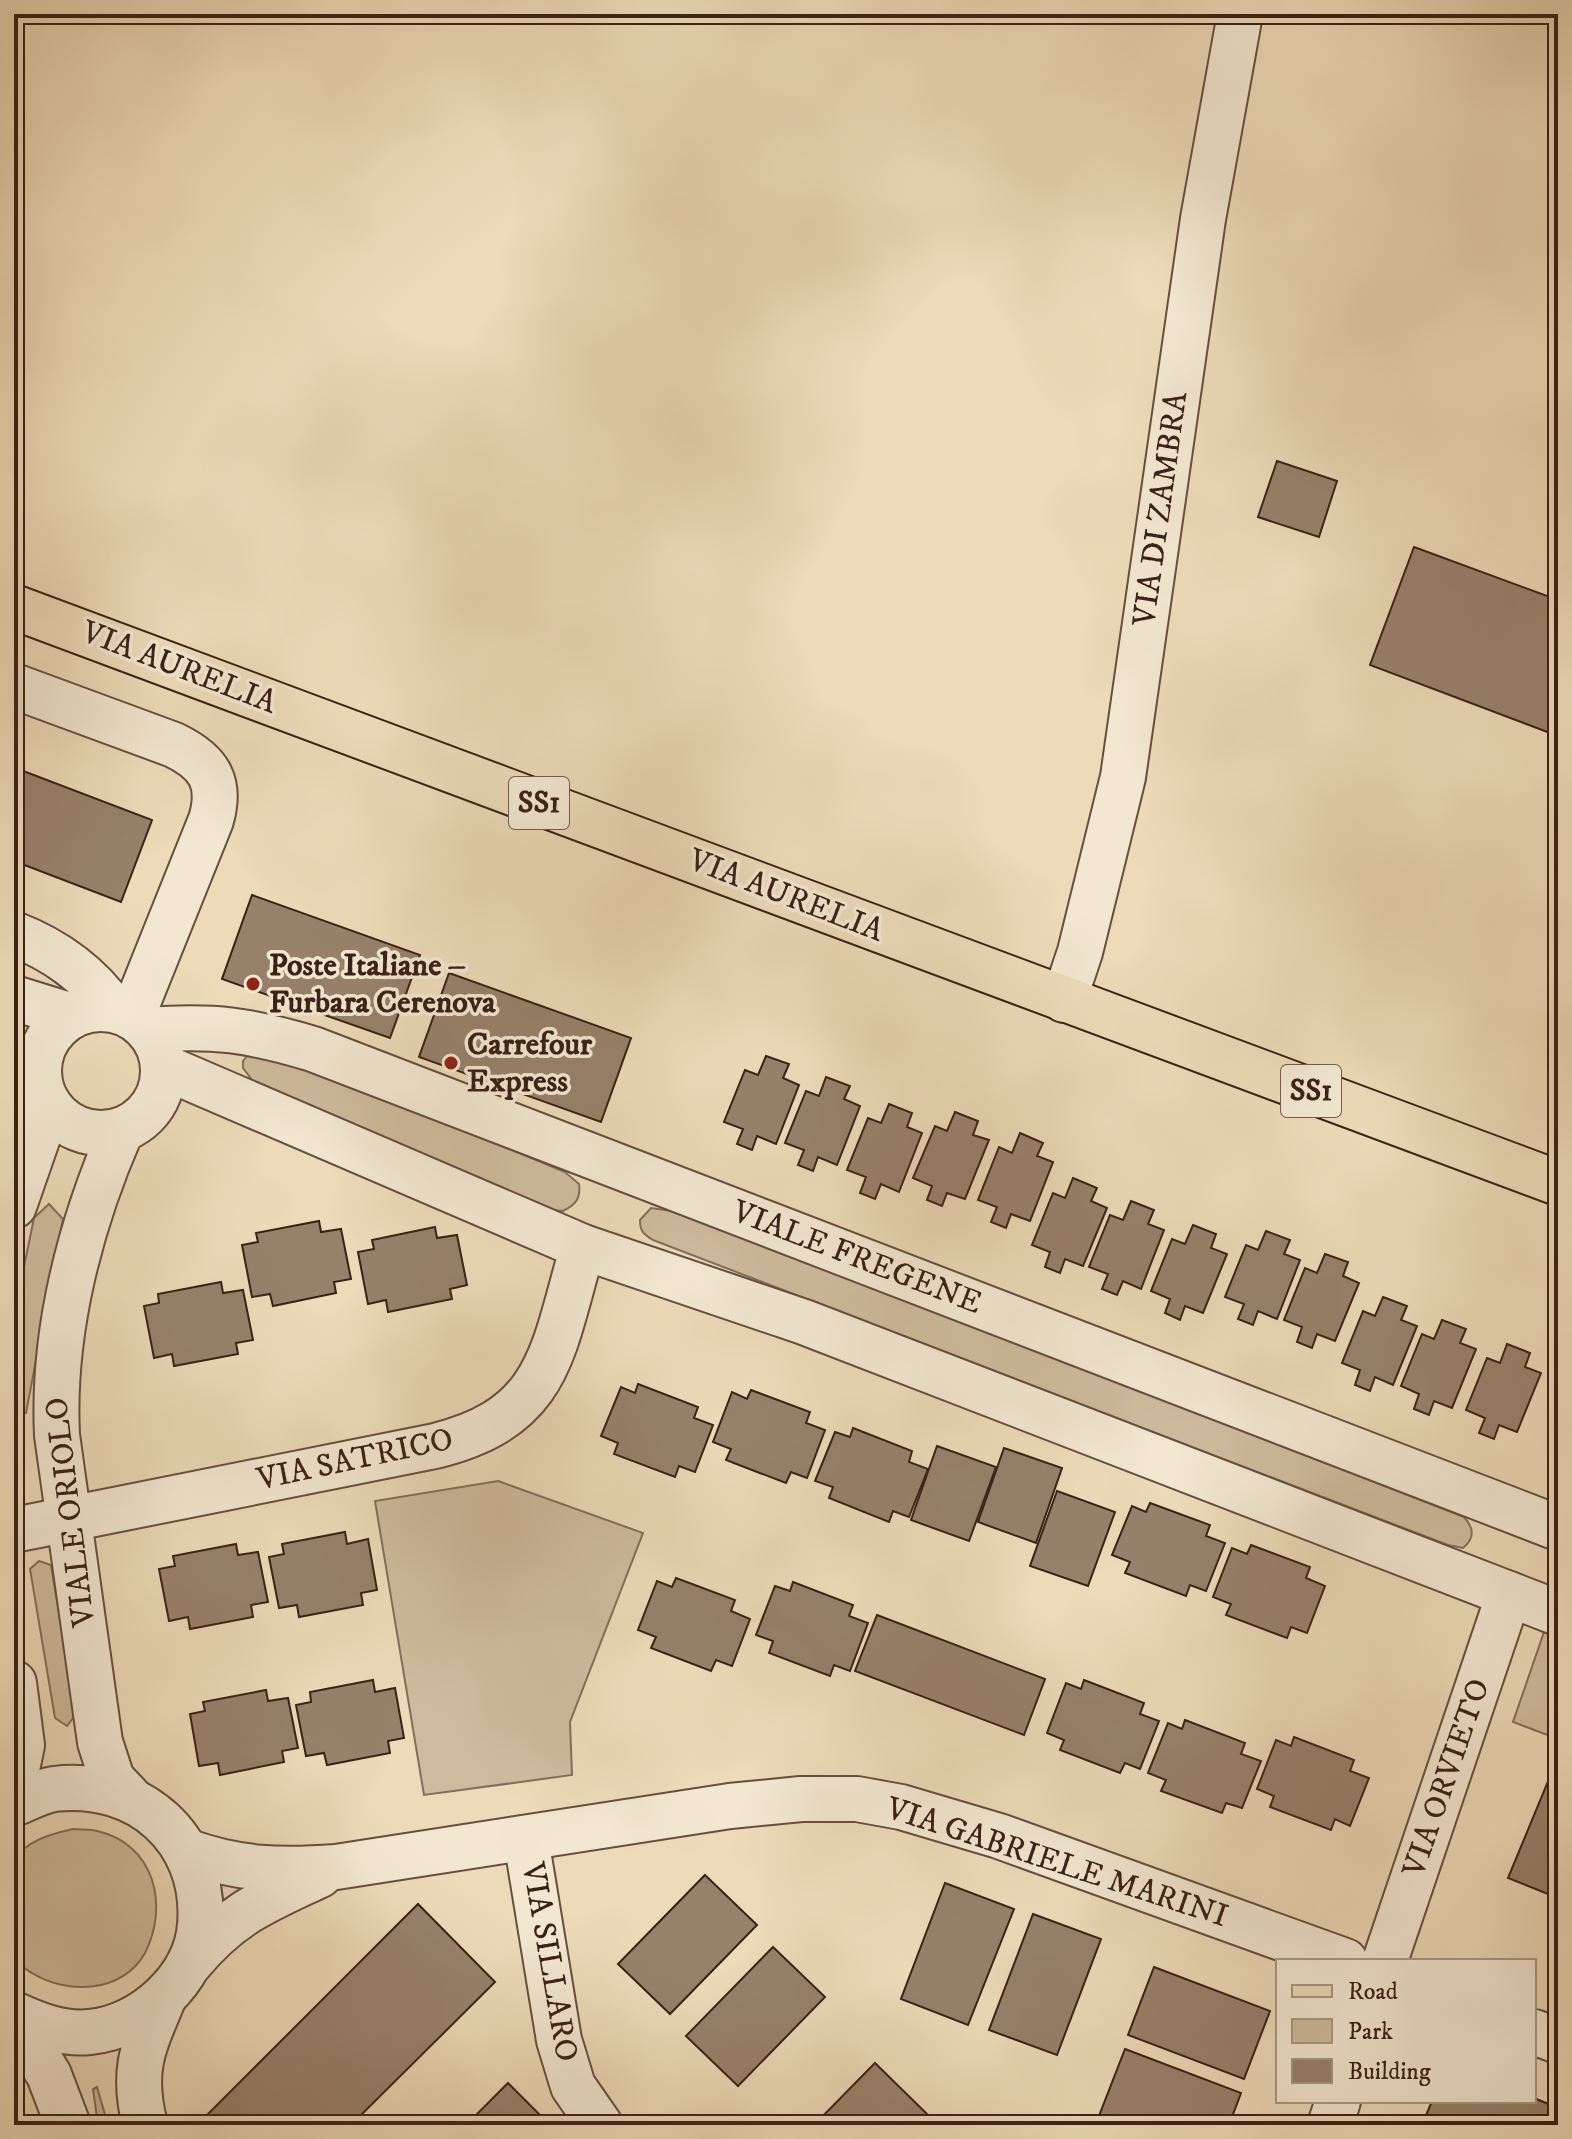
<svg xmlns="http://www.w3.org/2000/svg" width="1572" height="2139" font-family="'IM FELL DW Pica',serif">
<rect width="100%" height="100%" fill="#ecdab8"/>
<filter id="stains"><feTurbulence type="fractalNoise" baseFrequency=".0025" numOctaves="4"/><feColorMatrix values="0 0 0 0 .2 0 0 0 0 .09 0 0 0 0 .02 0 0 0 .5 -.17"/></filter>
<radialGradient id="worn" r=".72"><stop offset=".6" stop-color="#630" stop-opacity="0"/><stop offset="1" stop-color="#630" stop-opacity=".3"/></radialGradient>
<!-- green -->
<g fill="#cebb9d" stroke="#846e5a" stroke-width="2">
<path d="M251 1051 293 1060 565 1172 579 1184C581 1199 575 1205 563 1211L555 1210 267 1088 252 1080 243 1068V1061Z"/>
<polygon points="49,1204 63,1219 26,1413 14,1417 14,1315 34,1218"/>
<path d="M651 1208 672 1211 794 1256 1464 1517C1474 1528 1475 1538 1463 1548L1448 1545 653 1240C643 1234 640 1231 640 1220Z"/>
<polygon points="498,1481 643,1533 570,1722 572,1775 424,1795 375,1501"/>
<polygon points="39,1561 51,1565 76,1714 67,1726 55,1718 30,1569"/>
<polygon points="1545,1629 1558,1634 1558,1739 1513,1722"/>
<path d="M73 1829C81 1830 90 1829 97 1831 155 1844 169 1906 145 1953 123 1993 67 1995 32 1973 26 1970 18 1963 15 1957 10 1946 14 1926 14 1914 14 1899 12 1881 14 1865 18 1842 54 1833 73 1829Z"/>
<polygon points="97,2087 108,2125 98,2125 93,2089"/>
</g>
<!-- building -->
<g fill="#97816b" stroke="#3a2117" stroke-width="2">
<polygon points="1277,461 1337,481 1319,537 1258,517"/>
<polygon points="1414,547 1558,600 1558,736 1370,665"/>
<polygon points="18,769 152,820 121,902 14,861 14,778"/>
<polygon points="252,895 420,955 390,1038 222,979"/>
<polygon points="449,973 631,1038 601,1122 419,1057"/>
<polygon points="766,1056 789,1064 783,1078 799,1085 776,1144 757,1136 752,1150 737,1144 743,1129 724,1122 745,1070 758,1075"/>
<polygon points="826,1077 850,1086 844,1099 860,1106 837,1165 818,1157 813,1171 798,1165 804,1150 785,1143 806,1091 819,1096"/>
<polygon points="889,1104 912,1113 907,1127 922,1133 899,1192 881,1184 875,1199 860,1193 866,1177 847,1170 868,1118 881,1123"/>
<polygon points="955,1112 978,1121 973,1135 989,1140 965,1199 947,1193 942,1206 927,1200 932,1186 913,1178 935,1126 947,1131"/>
<polygon points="1020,1133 1043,1143 1037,1156 1053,1162 1030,1221 1011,1214 1006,1228 991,1222 997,1207 978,1200 999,1147 1012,1153"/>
<polygon points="1073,1178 1097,1188 1091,1201 1107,1208 1083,1266 1065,1259 1060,1273 1045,1267 1050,1252 1032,1245 1053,1193 1065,1198"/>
<polygon points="1131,1201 1154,1210 1148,1224 1164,1230 1141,1289 1123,1281 1117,1295 1102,1289 1108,1274 1089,1267 1110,1215 1123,1220"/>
<polygon points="319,1221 321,1232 341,1229 351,1279 334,1282 336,1293 273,1306 270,1294 252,1297 242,1245 258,1242 256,1233"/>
<polygon points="1193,1225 1216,1234 1211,1248 1227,1254 1203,1313 1185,1306 1180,1320 1165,1313 1170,1299 1151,1291 1172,1239 1185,1244"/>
<polygon points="435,1227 437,1238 457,1235 467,1285 450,1289 452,1299 388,1312 386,1300 368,1304 358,1252 374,1249 372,1240"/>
<polygon points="1266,1231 1290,1240 1284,1254 1300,1260 1277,1319 1258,1311 1253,1325 1238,1319 1244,1304 1225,1297 1246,1245 1258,1250"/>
<polygon points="1325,1254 1348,1262 1343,1276 1359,1283 1335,1341 1317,1334 1312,1348 1297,1342 1302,1327 1284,1320 1305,1268 1317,1273"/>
<polygon points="221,1282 223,1293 243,1290 253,1340 236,1343 238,1354 174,1366 172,1354 154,1358 144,1306 159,1303 158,1294"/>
<polygon points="1383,1297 1407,1306 1401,1320 1417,1326 1393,1385 1375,1377 1370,1391 1355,1385 1360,1370 1342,1363 1363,1311 1375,1316"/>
<polygon points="1442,1320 1466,1329 1460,1343 1476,1349 1452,1408 1434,1401 1429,1415 1414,1409 1419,1394 1401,1386 1422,1334 1434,1339"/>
<polygon points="1507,1344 1530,1353 1525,1367 1541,1373 1517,1432 1499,1425 1494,1439 1479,1433 1485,1418 1466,1410 1487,1358 1500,1363"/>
<polygon points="638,1384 698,1407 694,1418 713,1425 695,1472 679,1466 675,1477 614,1454 618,1443 601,1436 621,1387 635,1393"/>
<polygon points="751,1390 810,1412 806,1423 825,1430 807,1478 791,1472 786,1483 726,1460 731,1449 713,1442 732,1392 747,1399"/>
<polygon points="853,1428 912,1451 909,1462 928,1469 909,1517 893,1511 889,1522 829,1498 833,1487 815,1481 835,1432 850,1437"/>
<polygon points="937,1446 996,1467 969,1541 911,1520"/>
<polygon points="1004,1448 1062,1468 1036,1543 978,1522"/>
<polygon points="1057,1491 1115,1512 1088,1586 1030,1566"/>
<polygon points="1150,1503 1210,1525 1206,1536 1225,1543 1206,1591 1190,1585 1186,1596 1125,1573 1130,1562 1112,1555 1132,1506 1146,1512"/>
<polygon points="345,1532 347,1544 368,1539 377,1590 361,1593 363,1605 299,1617 297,1605 279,1608 269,1557 284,1554 282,1544"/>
<polygon points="236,1544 238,1555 258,1552 268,1602 251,1605 253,1617 190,1629 188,1617 169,1621 159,1569 175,1566 173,1556"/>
<polygon points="1251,1545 1310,1567 1306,1578 1325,1586 1307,1633 1291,1627 1287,1638 1226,1615 1231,1604 1213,1597 1232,1548 1247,1554"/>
<polygon points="676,1578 735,1600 731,1611 750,1619 732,1666 716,1660 711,1671 651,1648 656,1637 638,1630 657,1581 672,1587"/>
<polygon points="793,1582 853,1605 849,1616 868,1623 850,1671 834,1665 830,1676 769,1653 773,1641 756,1635 775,1586 790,1591"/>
<polygon points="877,1615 1045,1679 1024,1735 855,1671"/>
<polygon points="373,1680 375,1692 395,1688 404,1738 388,1741 390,1753 327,1765 324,1753 306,1756 296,1705 311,1702 310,1692"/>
<polygon points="1084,1680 1144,1703 1140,1714 1159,1721 1140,1769 1125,1763 1120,1773 1060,1750 1064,1740 1047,1733 1066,1683 1081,1689"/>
<polygon points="266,1690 268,1701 288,1698 298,1748 282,1751 284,1762 220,1775 218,1763 199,1766 190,1714 205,1711 203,1702"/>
<polygon points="1185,1720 1245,1743 1241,1754 1261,1761 1242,1808 1226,1803 1222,1813 1161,1791 1166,1780 1148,1773 1168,1723 1182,1729"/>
<polygon points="1294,1737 1354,1760 1350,1771 1369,1778 1350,1826 1335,1819 1331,1830 1270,1807 1274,1796 1257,1789 1276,1740 1291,1746"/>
<polygon points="1554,1767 1558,1768 1558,1898 1508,1878"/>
<polygon points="705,1875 757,1925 670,2014 618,1964"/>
<polygon points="945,1883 1014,1909 968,2025 901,1999"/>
<polygon points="418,1904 495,1982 351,2125 197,2125"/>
<polygon points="1033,1914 1101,1939 1057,2055 989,2030"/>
<polygon points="773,1947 825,1997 738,2086 686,2036"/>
<polygon points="1154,1967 1270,2011 1244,2079 1128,2035"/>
<polygon points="1125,2049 1241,2093 1229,2125 1122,2125 1099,2116"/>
<polygon points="875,2063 927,2114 916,2125 814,2125"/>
<polygon points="508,2083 550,2125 466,2125"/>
<polygon points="1534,2098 1558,2108 1558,2125 1422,2125 1432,2101 1534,2101"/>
</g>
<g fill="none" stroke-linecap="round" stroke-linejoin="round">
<defs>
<g id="minor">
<path d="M14 686 174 745C209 762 222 782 211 820L132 1017"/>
<path d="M14 934C55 950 88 973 114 1010"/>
<polyline points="14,998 72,1016"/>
<circle cx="101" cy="1071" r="62"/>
<path d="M148 1030C214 1025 250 1030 313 1049L1558 1528"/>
<polyline points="164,1067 583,1247 804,1322 1558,1613"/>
<path d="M121 1131C80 1225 52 1332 57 1435L100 1742 112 1779 129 1797"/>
<polyline points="14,1206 49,1105"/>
<path d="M14 1530 435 1446C553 1417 552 1349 583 1247"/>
<polyline points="14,1683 22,1745 14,1784"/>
<path d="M14 1804C26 1799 41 1791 54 1789 138 1779 207 1838 200 1925 196 1979 143 2027 90 2032 63 2035 38 2025 14 2014"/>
<polyline points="526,1839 559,2040 573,2086 600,2125"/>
<path d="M186 1851C239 1870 280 1871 336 1867L730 1806 801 1799H857L901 1807 999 1836 1345 1961"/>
<polyline points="1385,1961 1509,1594"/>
<path d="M190 1963C232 1913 263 1902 320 1875"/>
<polyline points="14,2018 49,2075 68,2125"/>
<polyline points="1534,2032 1558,2041"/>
<path d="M145 2125C131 2069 143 2048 164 1997"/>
<polyline points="1330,2125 1338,2101"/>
</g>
<polyline id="tertiary" points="1064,1000 1080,952 1123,777 1203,219 1240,14"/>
<polyline id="primary" points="14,607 1558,1183"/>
</defs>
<!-- minor casing -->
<use href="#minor" stroke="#664f3f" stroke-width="48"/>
<!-- tertiary casing -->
<use href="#tertiary" stroke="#664f3f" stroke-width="48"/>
<!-- primary casing -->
<use href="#primary" stroke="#3a2117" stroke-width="48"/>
<!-- minor -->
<use href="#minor" stroke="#f3e7d1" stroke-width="44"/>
<!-- tertiary -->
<use href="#tertiary" stroke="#f3e7d1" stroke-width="44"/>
<!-- primary -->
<use href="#primary" stroke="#ecdab8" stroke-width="44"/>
</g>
<!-- markers -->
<g fill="#8f2418" stroke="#f3e7d1" stroke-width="3">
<circle cx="253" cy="984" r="8"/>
<circle cx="451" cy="1063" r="8"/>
</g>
<g text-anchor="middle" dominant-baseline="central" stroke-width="7" stroke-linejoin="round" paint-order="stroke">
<!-- shield labels -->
<g fill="#f3e7d1" stroke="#725c4f" stroke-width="2">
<rect x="509" y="777" width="60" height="52" rx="6"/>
<rect x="1281" y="1065" width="60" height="52" rx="6"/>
</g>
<g font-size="30" font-weight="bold" fill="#3a2117">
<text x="539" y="803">SS1</text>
<text x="1311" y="1091">SS1</text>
</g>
<!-- street labels -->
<g font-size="32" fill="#3a2117" stroke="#f3e7d1">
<text transform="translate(1161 509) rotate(-82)">VIA DI ZAMBRA</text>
<text transform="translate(179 668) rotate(21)">VIA AURELIA</text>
<text transform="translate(786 896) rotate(21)">VIA AURELIA</text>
<text transform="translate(857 1258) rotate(21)">VIALE FREGENE</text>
<text transform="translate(355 1460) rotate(-12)">VIA SATRICO</text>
<text transform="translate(71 1512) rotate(-97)">VIALE ORIOLO</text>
<text transform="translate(1447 1778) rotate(-71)">VIA ORVIETO</text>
<text transform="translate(1057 1863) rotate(18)">VIA GABRIELE MARINI</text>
<text transform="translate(549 1962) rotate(80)">VIA SILLARO</text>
</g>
<!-- poi labels -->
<g font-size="32" font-weight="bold" fill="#3a2117" stroke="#f3e7d1" text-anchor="start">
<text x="269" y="966">Poste Italiane –<tspan x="269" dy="37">Furbara Cerenova</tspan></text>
<text x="467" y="1045">Carrefour<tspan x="467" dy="37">Express</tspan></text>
</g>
</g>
<!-- margin -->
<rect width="1572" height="2139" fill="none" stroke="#ecdab8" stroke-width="48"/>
<rect x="16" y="16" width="1540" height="2107" fill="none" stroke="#3a2117" stroke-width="4"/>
<rect x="24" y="24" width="1524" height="2091" fill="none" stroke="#3a2117" stroke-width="2"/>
<!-- legend -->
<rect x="1276" y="1959" width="260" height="144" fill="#f3e7d1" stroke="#a99887" stroke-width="2"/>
<rect x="1292" y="1985" width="40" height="12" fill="#ecdab8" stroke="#a99887" stroke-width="2"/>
<text x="1348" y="1999" font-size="24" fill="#3a2117">Road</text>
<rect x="1292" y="2019" width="40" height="24" fill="#cebb9d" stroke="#a99887" stroke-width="2"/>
<text x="1348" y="2039" font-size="24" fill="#3a2117">Park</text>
<rect x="1292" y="2059" width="40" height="24" fill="#97816b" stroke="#a99887" stroke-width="2"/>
<text x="1348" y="2079" font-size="24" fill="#3a2117">Building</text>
<rect width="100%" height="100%" filter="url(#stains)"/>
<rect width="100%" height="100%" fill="url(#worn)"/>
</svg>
